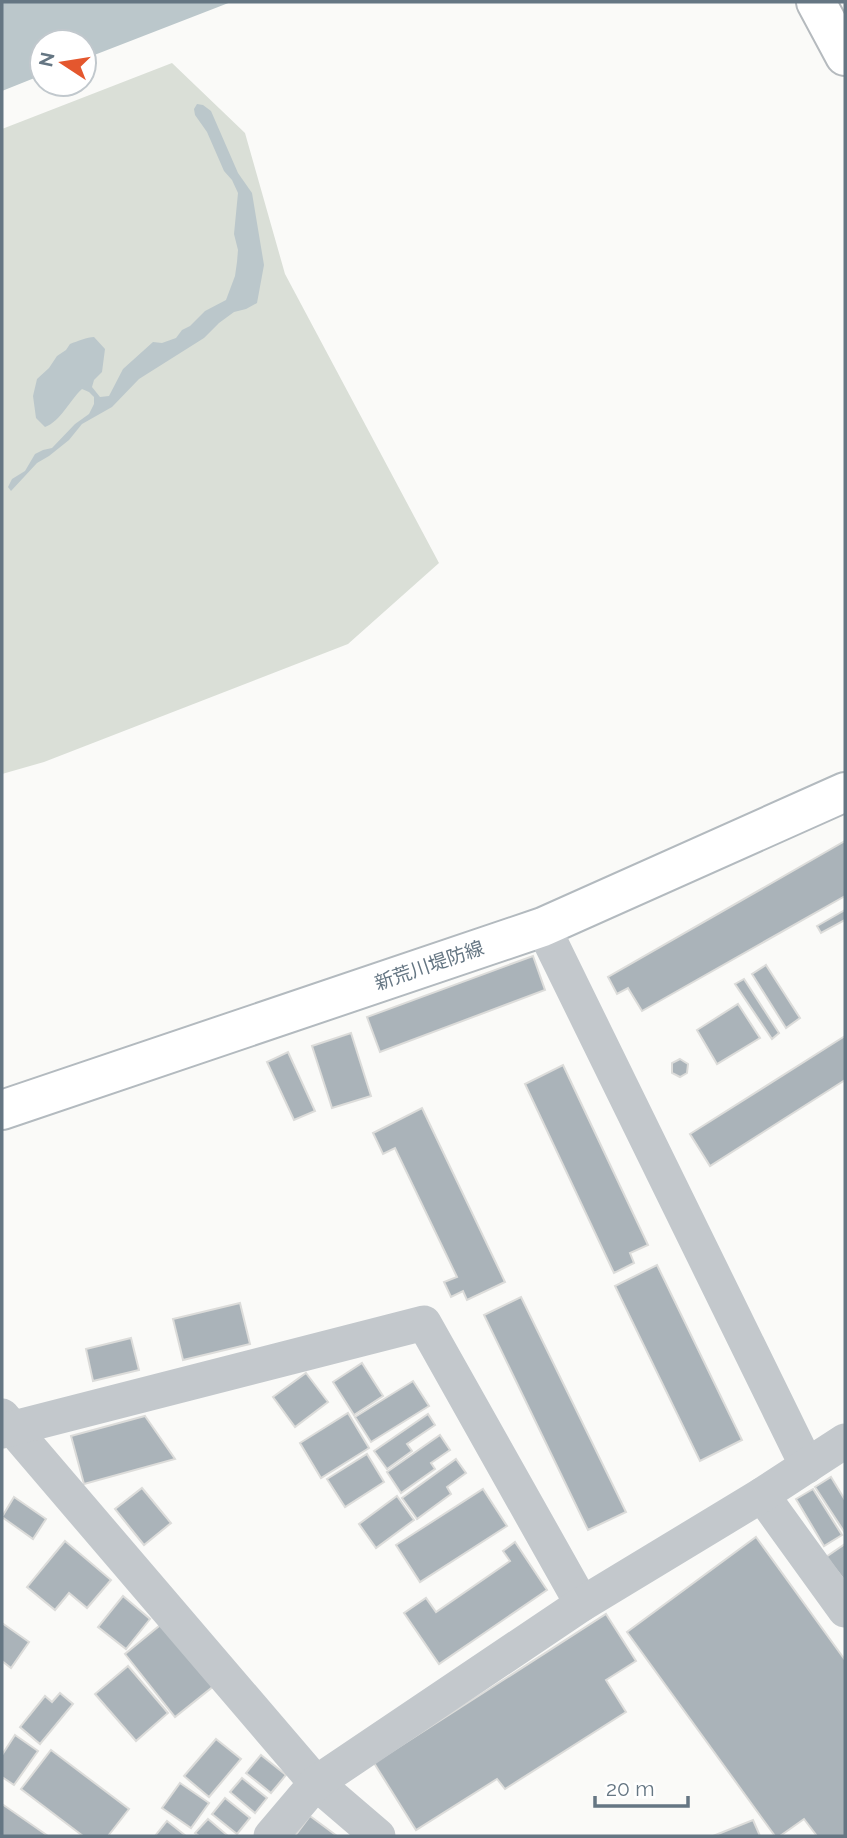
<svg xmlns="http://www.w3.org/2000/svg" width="847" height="1838" font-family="Raleway,'Noto Sans JP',sans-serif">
<rect width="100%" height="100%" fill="#fafaf8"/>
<!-- green -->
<polygon fill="#dadfd7" points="172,63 245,133 285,274 439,563 348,644 44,762 2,774 2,129"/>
<!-- water -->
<g fill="#bbc7cb">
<polygon points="2,2 231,2 84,59 84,42 42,42 42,75 2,91"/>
<path d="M197 104 203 105 211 111 238 173 252 193 264 265 257 303 246 309 234 312 219 323 204 338 139 379 112 407 82 424 69 440 49 456 37 463 11 491 8 487 12 479 25 471 35 454 43 450 52 448 75 424 89 414 94 404V397L89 392 82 389C69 401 61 421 45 427L36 418 33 396 37 379 49 368 57 356 66 350 70 344C78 341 87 337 94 337L105 349 102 372 94 380 92 387 100 397 109 396 123 369 153 342 162 343 176 338 182 330 190 326 205 311 226 300 235 276 237 262 238 250 234 234 238 193 232 180 224 171 207 132 195 115 194 109Z"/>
</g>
<!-- building -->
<g fill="#aab3b9" stroke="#dcdcda" stroke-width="2">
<polygon points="845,841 845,896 642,1011 628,988 617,994 608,977"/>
<polygon points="845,910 845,920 821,933 817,926"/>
<polygon points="533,956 545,990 380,1052 367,1017"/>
<polygon points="766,965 800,1018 786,1028 752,974"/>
<polygon points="744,979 779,1033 772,1039 735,984"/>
<polygon points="738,1004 760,1038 717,1064 697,1030"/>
<polygon points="351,1033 371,1096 332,1108 312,1046"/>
<polygon points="845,1036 845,1080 710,1166 690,1134"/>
<polygon points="288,1052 315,1111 294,1120 267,1062"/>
<polygon points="680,1059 688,1064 687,1073 680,1077 672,1073 672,1063"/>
<polygon points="563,1065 648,1245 630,1253 634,1263 614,1273 525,1084"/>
<polygon points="422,1108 505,1282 467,1300 463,1291 451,1297 444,1282 457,1277 395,1148 383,1154 373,1133"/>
<polygon points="657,1265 742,1440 700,1461 615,1286"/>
<polygon points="521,1297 626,1512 588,1530 484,1315"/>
<polygon points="240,1303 250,1344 183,1360 173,1319"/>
<polygon points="131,1338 139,1370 93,1381 86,1349"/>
<polygon points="362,1363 383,1396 354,1415 333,1382"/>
<polygon points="306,1373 328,1402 295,1427 273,1397"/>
<polygon points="413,1381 429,1406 371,1442 355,1417"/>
<polygon points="348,1413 369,1448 321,1478 300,1443"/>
<polygon points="428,1414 435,1425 407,1444 412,1451 387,1469 374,1451"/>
<polygon points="145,1416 175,1459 84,1484 71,1436"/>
<polygon points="440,1435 450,1450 431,1463 435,1469 401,1493 387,1472"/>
<polygon points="367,1454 384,1482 345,1507 327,1479"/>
<polygon points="456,1459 466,1473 447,1487 451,1494 417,1519 402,1498"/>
<polygon points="831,1477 845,1500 845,1533 815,1487"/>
<polygon points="142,1488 171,1523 144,1545 115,1509"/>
<polygon points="483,1489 507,1526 420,1582 396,1545"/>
<polygon points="813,1489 842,1535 824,1546 796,1499"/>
<polygon points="397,1496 414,1520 376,1548 359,1524"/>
<polygon points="14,1497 46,1519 33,1539 2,1517"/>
<polygon points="756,1537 845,1660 845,1836 817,1836 804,1819 780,1836 775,1836 627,1632"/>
<polygon points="65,1541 111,1580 87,1608 69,1593 55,1610 27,1587"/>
<polygon points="515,1542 547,1590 439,1664 404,1613 426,1598 436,1612 510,1561 503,1551"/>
<polygon points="845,1544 845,1581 826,1557"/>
<polygon points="123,1596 150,1619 126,1649 98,1627"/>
<polygon points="606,1614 636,1661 606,1680 626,1712 505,1789 497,1779 416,1830 374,1763"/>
<polygon points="164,1622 215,1685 175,1717 125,1654"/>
<polygon points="2,1623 29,1642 11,1668 2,1661"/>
<polygon points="128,1666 168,1713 136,1741 95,1694"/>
<polygon points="60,1693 73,1704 40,1744 20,1727 45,1696 52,1702"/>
<polygon points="15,1735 38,1751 14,1785 2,1777 2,1755"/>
<polygon points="216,1739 241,1759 209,1797 184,1776"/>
<polygon points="51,1750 129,1809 108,1836 83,1836 21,1789"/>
<polygon points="261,1755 286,1775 271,1793 246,1773"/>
<polygon points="242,1778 267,1798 255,1813 230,1792"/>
<polygon points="180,1783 209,1803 191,1828 162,1808"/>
<polygon points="225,1798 250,1818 237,1834 212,1814"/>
<polygon points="2,1804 48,1836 2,1836"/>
<polygon points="310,1816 337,1836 295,1836"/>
<polygon points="208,1819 228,1836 199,1836 195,1833"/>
<polygon points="753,1820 760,1836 713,1836"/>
<polygon points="167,1821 186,1836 155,1836"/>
</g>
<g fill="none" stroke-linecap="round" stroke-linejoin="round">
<defs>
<polyline id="secondary" points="2,1110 543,927 845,792"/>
<polyline id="primary" points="816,2 845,56"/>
</defs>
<!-- secondary casing -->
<use href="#secondary" stroke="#b3babf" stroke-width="42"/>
<!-- primary casing -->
<use href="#primary" stroke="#b5babe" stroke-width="42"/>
<!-- street -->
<g stroke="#c3c8cc" stroke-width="35">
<polyline points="543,927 807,1466"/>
<polyline points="2,1416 316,1783 378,1836"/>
<polyline points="2,1431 424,1323 582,1604"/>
<polyline points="762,1495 845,1610"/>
<polyline points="271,1836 316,1783 582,1604 762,1495 845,1441"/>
</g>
<!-- secondary -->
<use href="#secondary" stroke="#fff" stroke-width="38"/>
<!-- primary -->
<use href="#primary" stroke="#fff" stroke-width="38"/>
</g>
<g text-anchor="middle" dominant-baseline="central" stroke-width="7" stroke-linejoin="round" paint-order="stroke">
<!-- street labels -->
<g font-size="19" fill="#657683" stroke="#fff">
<text transform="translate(429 965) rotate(-19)">新荒川堤防線</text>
</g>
</g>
<!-- border -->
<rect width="847" height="1838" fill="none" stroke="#657683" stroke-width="7"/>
<!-- north arrow -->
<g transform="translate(63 63) rotate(282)"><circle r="33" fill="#ffffff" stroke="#c1c8cd" stroke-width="2"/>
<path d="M0-5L12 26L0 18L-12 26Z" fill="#e4572e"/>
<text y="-10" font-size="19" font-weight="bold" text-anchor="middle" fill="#657683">N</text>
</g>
<!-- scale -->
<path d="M595 1796v10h93v-10" fill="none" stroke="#657683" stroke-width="3.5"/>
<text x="606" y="1796" font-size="21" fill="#657683" stroke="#ffffff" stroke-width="5" paint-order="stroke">20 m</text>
</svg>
